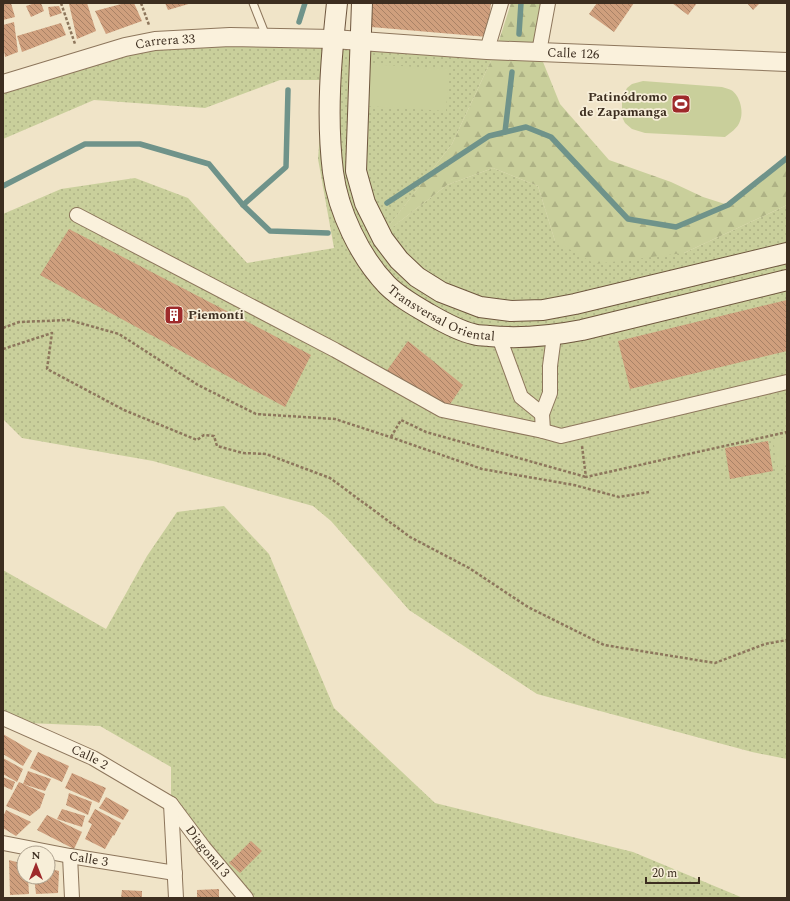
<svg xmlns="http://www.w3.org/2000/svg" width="790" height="901" font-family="Spectral,serif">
<defs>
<pattern id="green-dots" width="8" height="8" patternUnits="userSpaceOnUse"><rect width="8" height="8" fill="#c9cf9b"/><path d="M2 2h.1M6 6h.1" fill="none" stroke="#aeb285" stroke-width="1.8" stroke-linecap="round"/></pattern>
<pattern id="forest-firs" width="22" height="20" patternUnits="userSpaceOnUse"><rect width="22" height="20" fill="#c9cf9b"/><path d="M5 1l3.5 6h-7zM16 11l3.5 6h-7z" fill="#aeb285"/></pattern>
<pattern id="building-back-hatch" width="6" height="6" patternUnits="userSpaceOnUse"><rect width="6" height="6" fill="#cf9f7d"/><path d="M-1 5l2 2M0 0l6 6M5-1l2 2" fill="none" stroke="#a98266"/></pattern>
</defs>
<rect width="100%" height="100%" fill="#f0e4c8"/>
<!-- green -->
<g fill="url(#green-dots)">
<polygon points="155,41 496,50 452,144 382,235 447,185 493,168 538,186 555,241 684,253 787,205 787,759 752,752 537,694 409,610 331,521 313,506 153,461 22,438 3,419 3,214 61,189 135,178 188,198 247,263 334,248 318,159 324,80 280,80 205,108 94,100 3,139 3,84"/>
<polygon points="224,506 269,554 334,708 435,803 633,852 743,898 246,898 171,804 171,767 100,726 3,722 3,570 106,629 147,556 177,512"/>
</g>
<!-- forest -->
<polygon fill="url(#forest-firs)" points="511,3 548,3 539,52 560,104 609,160 671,182 703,197 728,205 787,158 787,205 684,253 595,264 555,241 538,186 493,168 447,185 381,236 452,144 496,50"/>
<!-- pitch -->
<g fill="#c9cf9b">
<polygon points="368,64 449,69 446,111 365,106"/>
<path d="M643 81 722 87C725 88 729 89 731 90 740 95 744 112 740 121 738 128 730 133 725 137L645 133 632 129 625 123 622 117V98L627 88 632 84Z"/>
<polygon points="787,437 787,465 778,467 773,440"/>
</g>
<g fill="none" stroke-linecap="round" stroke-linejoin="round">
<!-- stream -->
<g stroke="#6f938a" stroke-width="5.5">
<polyline points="299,22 305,3"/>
<polyline points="519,34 521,3"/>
<polyline points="505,132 512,72"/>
<polyline points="3,186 85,144 140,144 209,164 243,205 270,231 328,233"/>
<polyline points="387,203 489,136 526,127 551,137 628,219 676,227 728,205 787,158"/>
<polyline points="243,205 286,167 288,90"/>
</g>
</g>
<!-- building -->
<g fill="url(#building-back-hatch)">
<polygon points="3,3 11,3 15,17 3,20"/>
<polygon points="35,3 41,3 44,11 31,17 26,6"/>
<polygon points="71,3 87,3 96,31 77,39 69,4"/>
<polygon points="125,3 134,3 142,21 106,34 95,11"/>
<polygon points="165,3 192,3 168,10"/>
<polygon points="373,3 491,3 488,37 371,27"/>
<polygon points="597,3 634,3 614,32 589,14"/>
<polygon points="672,3 697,3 688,15"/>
<polygon points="747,3 760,3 753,10"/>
<polygon points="59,6 62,13 50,17 48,7"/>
<polygon points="14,22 18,52 5,57 3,44 3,25"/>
<polygon points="61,23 66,35 22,52 17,36"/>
<polygon points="69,229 311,355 285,407 40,275"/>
<polygon points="787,300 787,351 630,389 618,341"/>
<polygon points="408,341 463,385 446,410 386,372"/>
<polygon points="768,441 773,471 730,479 725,448"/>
<polygon points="3,734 32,751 23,766 3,754"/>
<polygon points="38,752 69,766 62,782 30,768"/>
<polygon points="3,758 23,769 17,782 3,774"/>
<polygon points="28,771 51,779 45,791 23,784"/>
<polygon points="72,773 106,788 99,803 65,788"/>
<polygon points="3,777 15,782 12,790 3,786"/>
<polygon points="19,782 45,794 40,808 30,816 6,806"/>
<polygon points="69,793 92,802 88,815 66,805"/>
<polygon points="106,797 129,810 123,820 99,808"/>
<polygon points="62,809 85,816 82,827 57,819"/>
<polygon points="95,809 121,823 114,836 113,835 105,849 85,839 92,824 99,828 88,822"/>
<polygon points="6,810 31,822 16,836 3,828 3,817"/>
<polygon points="47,815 82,832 74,849 37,830"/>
<polygon points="251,841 262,851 240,873 229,863"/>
<polygon points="9,860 24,864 24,877 28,877 29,894 10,895"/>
<polygon points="48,868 59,871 58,893 36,894 34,877 48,877"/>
<polygon points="219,889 219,898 197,898 197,890"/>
<polygon points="122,890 142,891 142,898 121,898"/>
</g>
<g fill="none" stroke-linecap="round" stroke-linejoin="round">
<defs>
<polyline id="service" points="253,3 266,36"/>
<g id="minor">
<polyline points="487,50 501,3"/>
<polyline points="539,52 548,3"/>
<polyline points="77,215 335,350 442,410 543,431 542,414 550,393 550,366 554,336"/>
<polyline points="499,337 521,397 542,414"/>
<polyline points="543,431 561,436 787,382"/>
<path id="s1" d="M3 718 93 758 171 804 204 848 246 898"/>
<polyline points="171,804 176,898"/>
<path id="s2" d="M3 843 70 856 175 873"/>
<polyline points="70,856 72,898"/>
</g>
<g id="tertiary">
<path id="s3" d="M3 84 125 47 155 41 230 37 333 39 487 50 787 62"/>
</g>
<g id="secondary">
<path id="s4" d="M337 3C331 59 326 116 333 172 338 211 360 257 387 285 399 297 415 306 429 314 443 322 459 331 473 334 478 336 484 335 489 336 520 339 551 336 582 330L787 280"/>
<polyline points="362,3 356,171 365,203 383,239 399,260 417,277 441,292 480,307 511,311 543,310 575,304 787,253"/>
</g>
</defs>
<!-- service casing -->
<use href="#service" stroke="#8d765c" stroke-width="9"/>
<!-- minor casing -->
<use href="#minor" stroke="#8d765c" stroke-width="16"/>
<!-- tertiary casing -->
<use href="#tertiary" stroke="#8d765c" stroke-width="20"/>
<!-- secondary casing -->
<use href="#secondary" stroke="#6f573f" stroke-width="22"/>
<!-- path -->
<g stroke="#8d765c" stroke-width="2.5" stroke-dasharray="3 2" stroke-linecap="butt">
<polyline points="61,3 75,44"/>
<polyline points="141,3 149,25"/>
<polyline points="3,328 19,322 69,320 119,334 198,385 256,414 335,419 390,437 482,469 574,485 619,497 649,492"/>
<polyline points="3,349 52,333 47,369 124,410 197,440 204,435 214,436 217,446 243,453 266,454 330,478 410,537 469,568 528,607 604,645 715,663 765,644 787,640"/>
<polyline points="391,437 401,420 426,432 586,477"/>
<polyline points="582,446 586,477 787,432"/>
</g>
<!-- service -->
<use href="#service" stroke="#faf1dc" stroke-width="7"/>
<!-- minor -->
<use href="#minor" stroke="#faf1dc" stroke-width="14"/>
<!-- tertiary -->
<use href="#tertiary" stroke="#faf1dc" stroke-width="18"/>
<!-- secondary -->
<use href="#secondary" stroke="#faf1dc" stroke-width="20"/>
</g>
<!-- icons -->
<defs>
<symbol id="stadium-square" viewBox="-11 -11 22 22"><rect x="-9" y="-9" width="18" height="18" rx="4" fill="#9e2a2b" stroke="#f7eed8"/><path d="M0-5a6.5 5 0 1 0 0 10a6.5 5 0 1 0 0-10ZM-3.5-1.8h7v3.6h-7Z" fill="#fff"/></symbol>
<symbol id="building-square" viewBox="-11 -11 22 22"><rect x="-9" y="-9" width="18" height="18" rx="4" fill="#9e2a2b" stroke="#f7eed8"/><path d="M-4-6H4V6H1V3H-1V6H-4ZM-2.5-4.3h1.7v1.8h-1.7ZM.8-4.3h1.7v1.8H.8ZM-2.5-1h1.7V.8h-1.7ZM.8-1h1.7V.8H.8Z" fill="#fff"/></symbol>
</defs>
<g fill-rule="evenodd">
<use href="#stadium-square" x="670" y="93" width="22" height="22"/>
<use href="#building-square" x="163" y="304" width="22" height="22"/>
</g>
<g text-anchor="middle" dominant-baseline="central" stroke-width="3.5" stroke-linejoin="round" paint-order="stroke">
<!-- street labels -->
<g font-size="13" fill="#3d2e20" stroke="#f7eed8">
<text stroke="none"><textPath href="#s3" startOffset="168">Carrera 33</textPath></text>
<text stroke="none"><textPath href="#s3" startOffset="577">Calle 126</textPath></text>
<text stroke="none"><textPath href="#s4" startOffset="359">Transversal Oriental</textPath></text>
<text stroke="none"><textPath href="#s1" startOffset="95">Calle 2</textPath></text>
<text stroke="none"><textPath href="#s1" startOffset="249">Diagonal 3</textPath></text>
<text stroke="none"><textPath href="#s2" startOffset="87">Calle 3</textPath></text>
</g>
<!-- poi labels -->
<g font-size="13" font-weight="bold" fill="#3d2e20" stroke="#f7eed8" text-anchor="end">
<text x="667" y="97">Patinódromo<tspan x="667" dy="15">de Zapamanga</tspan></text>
<text x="188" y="315" text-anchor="start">Piemonti</text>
</g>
</g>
<!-- border -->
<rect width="790" height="901" fill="none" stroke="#3d2e20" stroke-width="8"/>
<!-- north arrow -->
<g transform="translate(36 865)"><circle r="19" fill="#f7eed8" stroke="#ada18e"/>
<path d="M0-3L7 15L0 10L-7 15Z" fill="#9e2a2b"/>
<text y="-6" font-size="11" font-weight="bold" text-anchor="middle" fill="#3d2e20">N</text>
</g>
<!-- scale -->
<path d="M646 877v6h53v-6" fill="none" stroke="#3d2e20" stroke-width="2"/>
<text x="652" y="877" font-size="12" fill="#3d2e20" stroke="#f7eed8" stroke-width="3" paint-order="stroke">20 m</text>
</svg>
